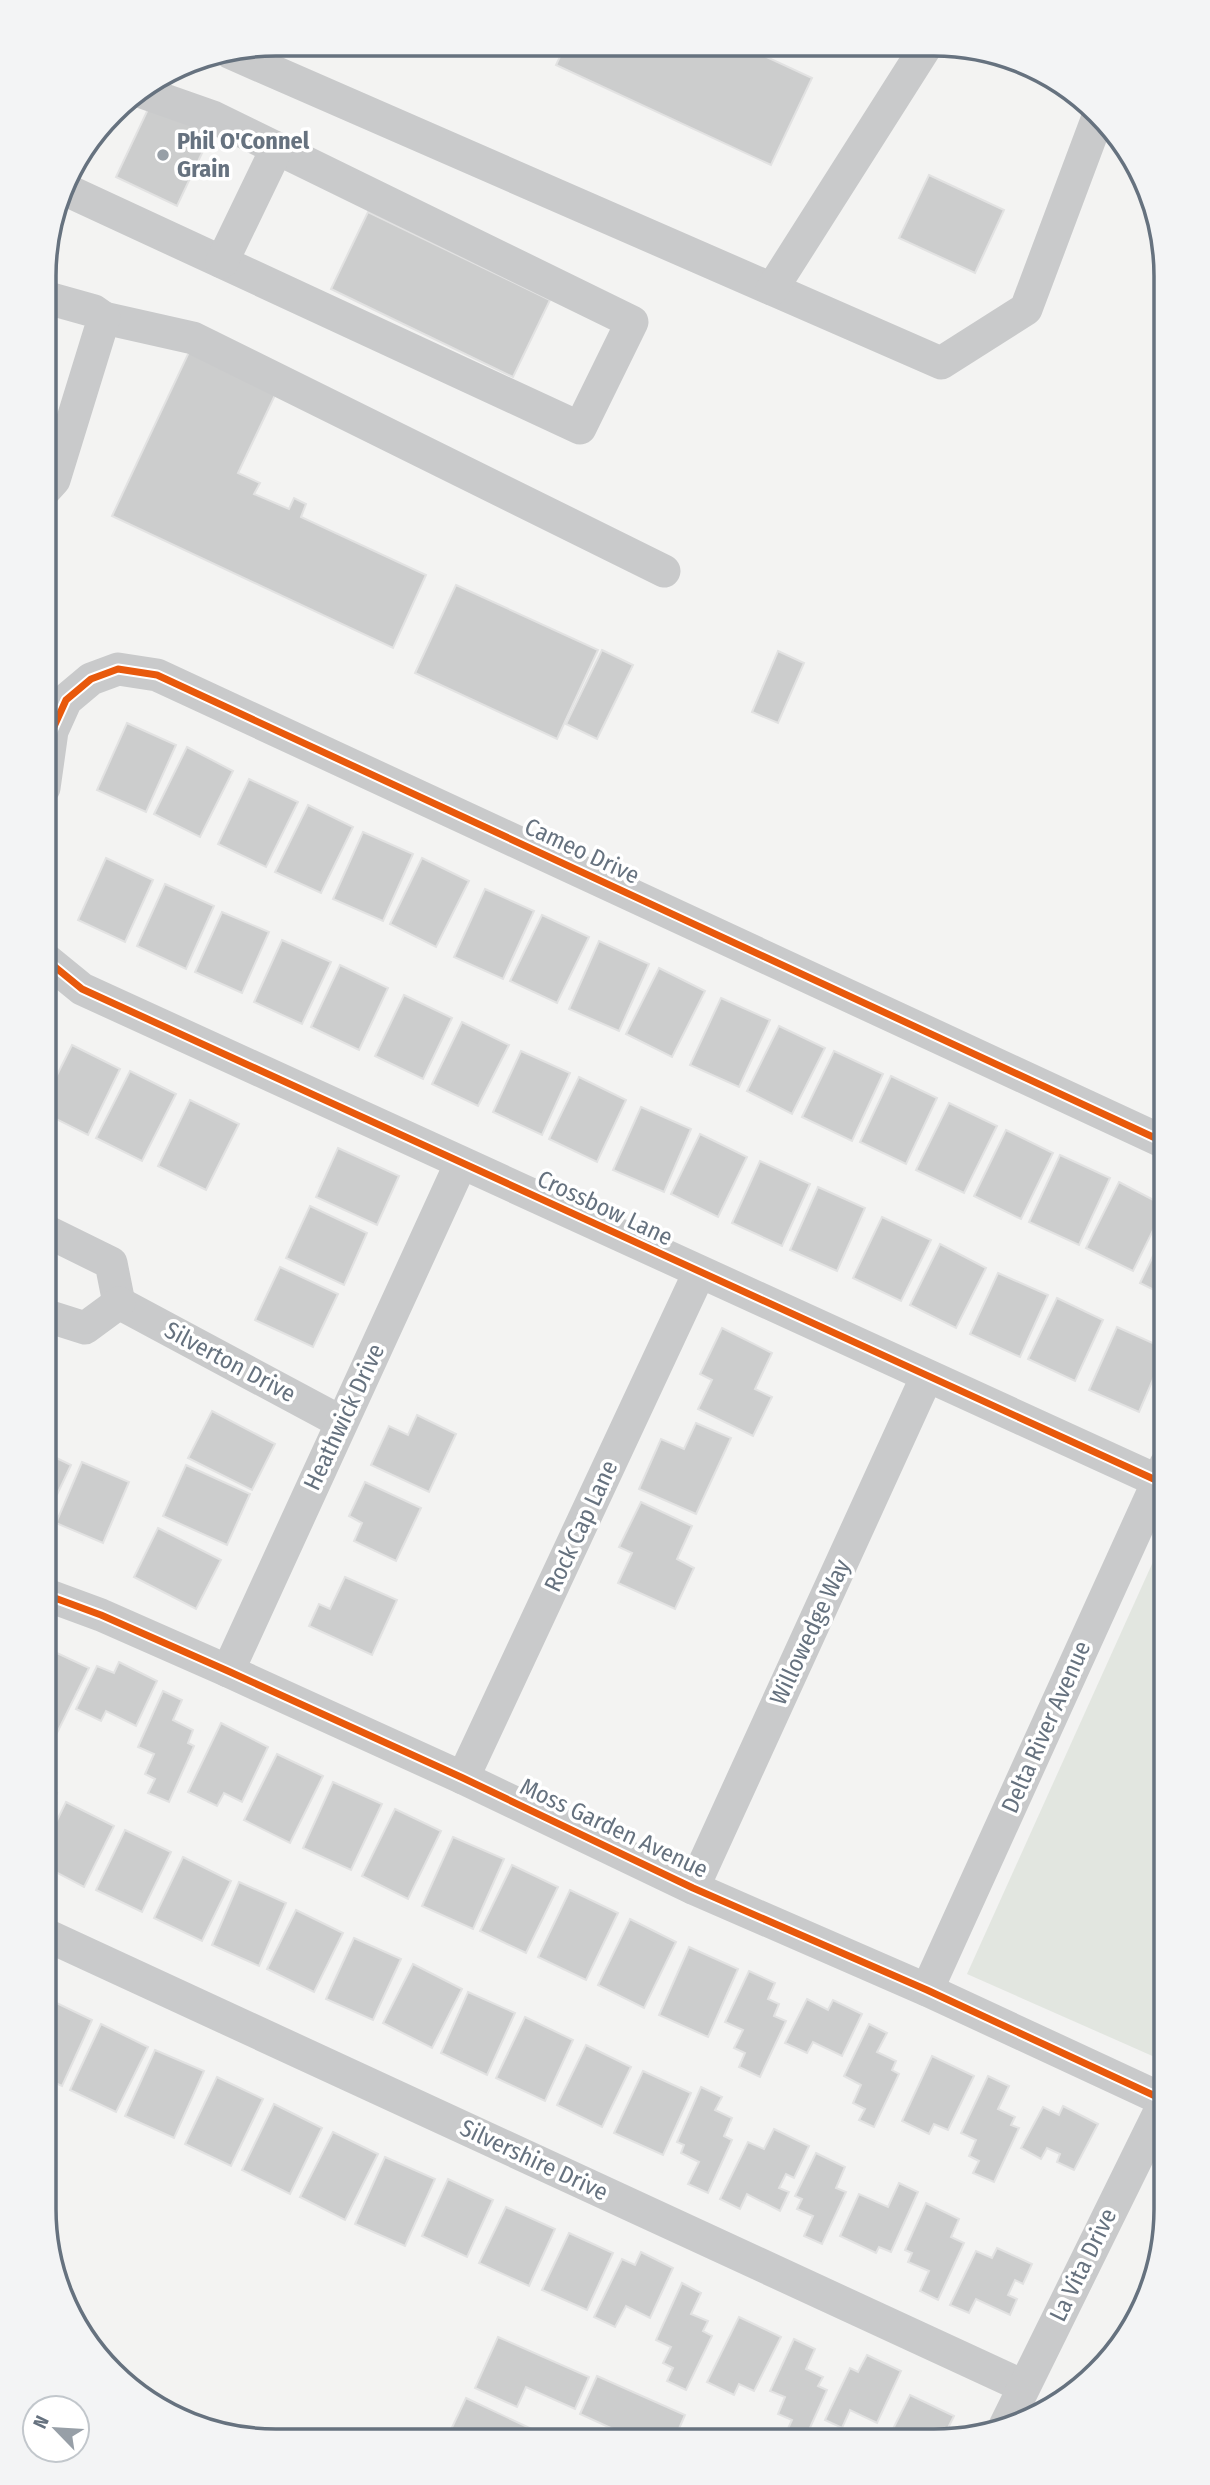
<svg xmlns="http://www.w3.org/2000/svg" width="1210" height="2485" font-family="'Fira Sans Condensed',sans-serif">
<rect width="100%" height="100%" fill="#f3f3f2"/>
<!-- green -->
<polygon fill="#e2e6e0" points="1166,1533 1166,2062 967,1974"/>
<!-- building -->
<g fill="#cccdcd" stroke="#e2e2e2" stroke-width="2">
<polygon points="565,46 745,47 812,78 771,165 556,65"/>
<polygon points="150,105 211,134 177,206 116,177"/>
<polygon points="929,175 1004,210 975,273 899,238"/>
<polygon points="368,212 550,300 513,377 331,289"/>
<polygon points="189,352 276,393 238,473 260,483 254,494 289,509 294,498 306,504 301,517 426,575 393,648 112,516"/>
<polygon points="456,585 598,650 557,739 415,673"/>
<polygon points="602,650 633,665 597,739 566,724"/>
<polygon points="778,651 804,663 778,723 752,712"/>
<polygon points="127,723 176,745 146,812 97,790"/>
<polygon points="187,747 233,771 200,837 154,814"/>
<polygon points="249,779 298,802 266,867 218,844"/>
<polygon points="308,805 353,827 321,893 275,872"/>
<polygon points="363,832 413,854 383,921 333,899"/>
<polygon points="106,858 153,880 125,942 78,920"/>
<polygon points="422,858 469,881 436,947 390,924"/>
<polygon points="165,884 214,906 186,969 137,946"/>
<polygon points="485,889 534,911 503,979 454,957"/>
<polygon points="222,912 269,932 242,993 195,972"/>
<polygon points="542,915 589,937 557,1003 510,981"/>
<polygon points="282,940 331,962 302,1024 254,1002"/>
<polygon points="599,941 649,964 619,1031 569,1009"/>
<polygon points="340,965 388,988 359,1050 311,1027"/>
<polygon points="659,968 705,991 672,1057 626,1034"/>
<polygon points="404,995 452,1018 423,1079 375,1056"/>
<polygon points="721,998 770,1020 739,1087 690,1065"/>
<polygon points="462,1022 509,1045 478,1106 432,1084"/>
<polygon points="779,1026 825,1048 792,1114 747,1091"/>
<polygon points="72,1045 120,1069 88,1135 44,1113 44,1101"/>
<polygon points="521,1051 570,1073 542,1135 493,1112"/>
<polygon points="834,1051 883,1074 852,1141 802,1117"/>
<polygon points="130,1071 176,1094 142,1161 96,1138"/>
<polygon points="891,1076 937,1098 906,1164 860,1142"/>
<polygon points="579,1077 626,1100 597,1162 549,1139"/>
<polygon points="190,1100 239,1124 206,1190 158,1166"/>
<polygon points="949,1103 997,1126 964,1193 916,1170"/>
<polygon points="641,1107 691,1129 664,1192 613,1170"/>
<polygon points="1006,1130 1053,1153 1021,1219 974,1196"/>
<polygon points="700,1134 747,1157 718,1217 671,1194"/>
<polygon points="338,1148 399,1176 377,1225 316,1197"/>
<polygon points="1060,1155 1110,1178 1079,1245 1029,1222"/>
<polygon points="760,1161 810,1184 782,1246 732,1223"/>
<polygon points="1119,1182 1165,1206 1133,1271 1086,1248"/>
<polygon points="818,1187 865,1208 837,1271 790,1250"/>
<polygon points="310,1206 367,1233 344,1285 286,1258"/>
<polygon points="882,1217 931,1240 901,1301 853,1278"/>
<polygon points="1166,1229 1166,1296 1140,1283"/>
<polygon points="940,1244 986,1268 956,1328 910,1305"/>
<polygon points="280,1267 338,1294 313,1347 255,1320"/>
<polygon points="998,1273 1048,1295 1020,1357 970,1334"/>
<polygon points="1057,1298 1103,1320 1075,1381 1028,1359"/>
<polygon points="1117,1327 1166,1349 1139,1412 1089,1390"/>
<polygon points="722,1328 772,1353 755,1389 772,1397 753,1436 698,1409 712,1380 700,1374"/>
<polygon points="212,1411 275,1444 252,1490 188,1458"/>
<polygon points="417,1415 456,1434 429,1492 371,1465 389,1426 408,1435"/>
<polygon points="696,1423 731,1438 696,1514 639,1489 661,1439 684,1449"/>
<polygon points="44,1452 71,1465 44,1522"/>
<polygon points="82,1462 129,1482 103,1543 56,1523"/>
<polygon points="186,1465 250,1494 227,1545 163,1516"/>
<polygon points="365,1482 421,1508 396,1561 354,1541 362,1523 349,1516"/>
<polygon points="641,1502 692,1526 677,1559 694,1568 675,1609 618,1583 632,1553 619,1547"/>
<polygon points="158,1528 221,1560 196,1609 134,1577"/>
<polygon points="345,1577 397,1600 372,1655 309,1626 319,1604 330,1609"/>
<polygon points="44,1647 89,1668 56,1735 44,1729"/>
<polygon points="119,1662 157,1681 136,1726 106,1711 101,1721 76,1709 97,1666 114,1673"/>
<polygon points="163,1691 182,1700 173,1720 193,1730 188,1743 194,1746 169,1802 148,1793 155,1779 145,1774 154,1754 138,1747"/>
<polygon points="221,1723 268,1747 242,1802 224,1793 217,1806 188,1792"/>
<polygon points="277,1754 323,1776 290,1843 244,1820"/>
<polygon points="333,1782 382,1804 351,1870 303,1848"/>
<polygon points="44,1787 57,1793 44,1823"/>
<polygon points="66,1802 114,1826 84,1887 44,1866 44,1847"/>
<polygon points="395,1809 441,1831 408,1899 362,1876"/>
<polygon points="125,1830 171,1852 142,1912 96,1890"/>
<polygon points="453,1837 504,1859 473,1929 422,1906"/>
<polygon points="183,1857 231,1881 202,1941 154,1918"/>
<polygon points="512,1865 558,1887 526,1953 480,1931"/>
<polygon points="239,1882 286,1903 259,1966 212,1945"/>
<polygon points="570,1890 618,1913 586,1980 538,1957"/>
<polygon points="296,1910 343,1933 314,1992 267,1969"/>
<polygon points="630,1919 676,1942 644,2008 598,1985"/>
<polygon points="354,1938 401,1959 373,2020 326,1999"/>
<polygon points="689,1947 738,1969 708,2037 659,2015"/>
<polygon points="413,1964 462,1989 432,2048 383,2023"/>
<polygon points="749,1971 775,1983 768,1999 779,2004 774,2016 786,2021 760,2077 739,2067 745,2053 734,2048 743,2030 725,2022"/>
<polygon points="468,1992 515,2013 487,2075 441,2053"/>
<polygon points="44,1997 92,2020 62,2086 44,2078"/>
<polygon points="807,1999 828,2010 833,2000 862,2014 842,2056 813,2042 807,2053 785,2043"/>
<polygon points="525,2017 573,2040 545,2101 496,2078"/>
<polygon points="101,2024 148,2047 116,2112 70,2090"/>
<polygon points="869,2024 887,2033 877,2052 896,2061 892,2070 899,2074 874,2127 859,2120 865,2109 853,2103 861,2085 844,2076"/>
<polygon points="586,2045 631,2067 602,2127 557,2105"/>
<polygon points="155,2050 204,2071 174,2138 125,2116"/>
<polygon points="932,2056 974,2076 948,2130 934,2124 929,2134 902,2121"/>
<polygon points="643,2071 691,2093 663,2155 614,2133"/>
<polygon points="988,2076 1009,2086 998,2109 1015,2117 1011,2125 1019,2128 994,2182 973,2173 979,2161 969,2156 976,2140 961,2133"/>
<polygon points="217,2077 263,2099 231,2166 185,2144"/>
<polygon points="701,2087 722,2097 715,2110 732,2118 724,2136 732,2140 708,2193 688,2184 699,2162 681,2153 684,2145 677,2142"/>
<polygon points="274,2104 322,2128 290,2194 242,2170"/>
<polygon points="1063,2106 1098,2124 1074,2170 1057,2162 1060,2154 1047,2148 1041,2159 1021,2148 1043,2107 1059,2115"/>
<polygon points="774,2129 809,2146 794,2178 786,2174 779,2188 789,2192 780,2211 747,2194 740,2209 720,2199 748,2142 764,2149"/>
<polygon points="333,2132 378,2154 345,2220 300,2197"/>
<polygon points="816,2153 845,2167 836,2188 846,2192 822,2244 804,2236 813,2216 797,2209 802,2199 795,2196"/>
<polygon points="385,2157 435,2179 405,2246 355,2224"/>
<polygon points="448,2179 493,2200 467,2257 422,2236"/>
<polygon points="899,2183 918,2192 891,2252 879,2247 876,2253 840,2236 859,2194 888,2207"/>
<polygon points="926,2203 959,2219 951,2237 964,2243 938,2300 920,2291 929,2271 908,2262 912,2253 905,2250"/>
<polygon points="506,2207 555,2229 529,2286 479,2263"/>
<polygon points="569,2233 613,2253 587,2310 542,2290"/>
<polygon points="997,2248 1032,2264 1023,2284 1015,2280 1008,2295 1017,2299 1010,2315 976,2299 969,2313 950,2305 976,2251 992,2258"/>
<polygon points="641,2252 673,2268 650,2318 626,2306 615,2327 594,2317 622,2259 635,2265"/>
<polygon points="682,2283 701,2293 691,2314 708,2321 703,2331 712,2336 686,2390 667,2381 673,2368 663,2363 671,2347 656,2340"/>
<polygon points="739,2317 781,2337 754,2391 739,2384 734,2395 707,2382"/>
<polygon points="498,2337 589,2377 575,2409 526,2387 517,2407 475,2388"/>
<polygon points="794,2339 815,2349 806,2369 823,2377 818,2386 827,2390 804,2441 785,2435 792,2420 778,2414 785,2397 770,2391"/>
<polygon points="867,2355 901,2371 877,2423 850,2410 842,2428 825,2420 850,2368 858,2372"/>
<polygon points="597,2376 685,2415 674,2440 621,2440 624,2434 580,2414"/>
<polygon points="910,2395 954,2416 942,2440 887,2441"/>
<polygon points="466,2398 536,2431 532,2440 446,2440"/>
</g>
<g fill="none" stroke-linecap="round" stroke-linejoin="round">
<!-- minor -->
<g stroke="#c9cacb" stroke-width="33">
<polyline points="231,53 941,363 1026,309 1098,117"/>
<polyline points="64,189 580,428 632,322 213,117 139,91"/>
<polyline points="222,262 277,148"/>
<polyline points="772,289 925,48"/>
<polyline points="104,318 193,338 664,571"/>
<polyline points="44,491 54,480 104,318 94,311 44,297"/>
<polyline points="44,788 52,731 66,700 91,679 118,669 157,675 1166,1143"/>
<polyline points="44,958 82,989 1158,1481"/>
<polyline points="44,1230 111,1263 119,1303"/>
<polyline points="119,1303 341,1422"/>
<polyline points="44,1315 85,1328 119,1303"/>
<polyline points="44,1594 101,1615 228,1671 463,1778 693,1888 927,1990 1166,2101"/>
<polyline points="228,1671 461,1163"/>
<polyline points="463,1778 699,1273"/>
<polyline points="693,1888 927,1376"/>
<polyline points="44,1934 1023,2386"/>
<polyline points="927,1990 1166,1464"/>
<polyline points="1003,2430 1165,2101"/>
</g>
<defs>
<g id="cycleway">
<polyline points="44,788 52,731 66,700 91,679 118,669 157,675 1166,1143"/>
<polyline points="44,958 82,989 1158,1481"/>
<polyline points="44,1594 101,1615 228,1671 463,1778 693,1888 927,1990 1166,2101"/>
</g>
</defs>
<!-- cycleway casing -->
<use href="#cycleway" stroke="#fff" stroke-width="11"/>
<!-- cycleway -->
<use href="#cycleway" stroke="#e8590c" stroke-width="7"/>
</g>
<!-- markers -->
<circle fill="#979fa7" stroke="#fff" stroke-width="2.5" cx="163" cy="155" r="7"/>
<g text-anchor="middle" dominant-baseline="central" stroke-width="7" stroke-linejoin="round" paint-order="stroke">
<!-- poi labels -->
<g font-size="24" font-weight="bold" fill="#66727f" stroke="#fff" text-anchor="start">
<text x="177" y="141">Phil O'Connel<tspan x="177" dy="28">Grain</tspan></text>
</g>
<!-- street labels -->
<g font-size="24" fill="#66727f" stroke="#fff">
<text transform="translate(582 851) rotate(25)">Cameo Drive</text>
<text transform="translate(605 1208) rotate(25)">Crossbow Lane</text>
<text transform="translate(230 1362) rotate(28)">Silverton Drive</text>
<text transform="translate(344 1417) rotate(-65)">Heathwick Drive</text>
<text transform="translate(581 1526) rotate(-65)">Rock Cap Lane</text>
<text transform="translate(810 1632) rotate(-65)">Willowedge Way</text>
<text transform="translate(1046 1727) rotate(-66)">Delta River Avenue</text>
<text transform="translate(614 1828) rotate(25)">Moss Garden Avenue</text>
<text transform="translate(534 2160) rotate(25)">Silvershire Drive</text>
<text transform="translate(1083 2265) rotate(-64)">La Vita Drive</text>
</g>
</g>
<!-- crop -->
<path d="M0 0H1210V2485H0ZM276 56H934A220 220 0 0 1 1154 276V2209A220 220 0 0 1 934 2429H276A220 220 0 0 1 56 2209V276A220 220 0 0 1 276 56Z" fill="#f3f4f5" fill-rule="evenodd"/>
<path fill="none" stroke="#66727f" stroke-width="3.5" d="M276 56H934A220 220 0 0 1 1154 276V2209A220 220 0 0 1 934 2429H276A220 220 0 0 1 56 2209V276A220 220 0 0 1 276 56Z"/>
<!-- north arrow -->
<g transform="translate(56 2429) rotate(295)"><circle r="33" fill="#ffffff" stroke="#c2c7cc" stroke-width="2"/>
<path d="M0-5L12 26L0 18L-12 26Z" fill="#979fa7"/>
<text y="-10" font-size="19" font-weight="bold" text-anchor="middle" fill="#66727f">N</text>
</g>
</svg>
